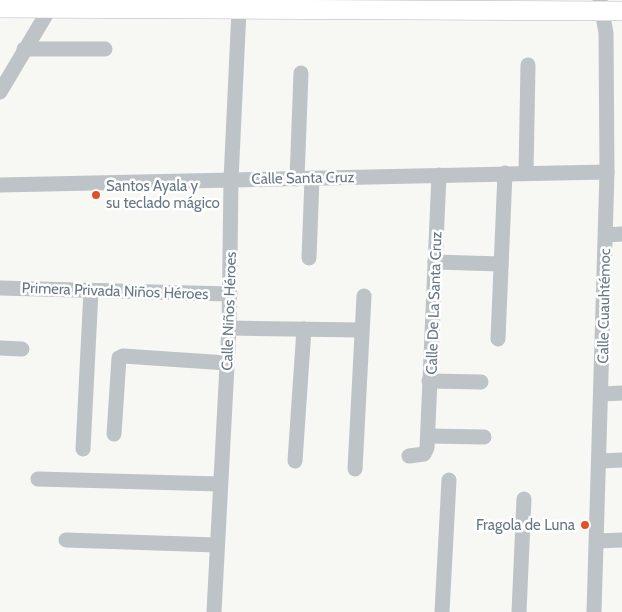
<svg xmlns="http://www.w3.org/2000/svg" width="622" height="612" font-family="Cabin,sans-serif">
<rect width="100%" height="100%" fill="#f7f7f4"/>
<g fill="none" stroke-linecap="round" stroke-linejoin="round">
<defs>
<polyline id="major" points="0,8 622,11"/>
</defs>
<!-- major casing -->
<use href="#major" stroke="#b2b7bb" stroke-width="20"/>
<!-- minor -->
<g stroke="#bec3c7" stroke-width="15">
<polyline points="24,49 105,49"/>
<polyline points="0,92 50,8"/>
<polyline points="526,173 528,65"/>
<polyline points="297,179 301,73"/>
<polyline points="0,185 607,172"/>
<polyline points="606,235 622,234"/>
<polyline points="309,258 312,178"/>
<polyline points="435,262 501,264"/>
<polyline points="0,288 230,294"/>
<polyline points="229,328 361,330"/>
<polyline points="498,339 505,173"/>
<polyline points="0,348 22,349"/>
<polyline points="429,381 481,382"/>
<polyline points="602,394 622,393"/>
<polyline points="114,434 119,358 123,356 227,363"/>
<polyline points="428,436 484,437"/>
<polyline points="83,449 91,291"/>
<polyline points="409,456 424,454 427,448 439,175"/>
<polyline points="295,461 304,329"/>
<polyline points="600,461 622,460"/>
<polyline points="355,469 364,296"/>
<polyline points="38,479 220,484"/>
<polyline points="66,540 217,545"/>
<polyline points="597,541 622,540"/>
<polyline points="214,612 229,328 231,180 239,10"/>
<polyline points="442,612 449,480"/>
<polyline points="519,612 524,499"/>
<polyline points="594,612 607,172 606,33 600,0"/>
</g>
<!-- major -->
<use href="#major" stroke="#fff" stroke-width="19"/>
</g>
<!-- markers -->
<g fill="#e0522c" stroke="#fff" stroke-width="2">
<circle cx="96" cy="195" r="5"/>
<circle cx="585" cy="525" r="5"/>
</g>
<g text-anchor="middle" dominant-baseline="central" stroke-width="5" stroke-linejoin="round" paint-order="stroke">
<!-- street labels -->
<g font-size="15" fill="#677885" stroke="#fff">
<text transform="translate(303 178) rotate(-1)">Calle Santa Cruz</text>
<text transform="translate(115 291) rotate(2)">Primera Privada Niños Héroes</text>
<text transform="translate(434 303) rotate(-88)">Calle De La Santa Cruz</text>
<text transform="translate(604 306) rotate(-89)">Calle Cuauhtémoc</text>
<text transform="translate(229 311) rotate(-88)">Calle Niños Héroes</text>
</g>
<!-- poi labels -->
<g font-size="15" fill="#677885" stroke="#fff" text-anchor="start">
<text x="106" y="186">Santos Ayala y<tspan x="106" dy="17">su teclado mágico</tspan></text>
<text x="575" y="525" text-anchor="end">Fragola de Luna</text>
</g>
</g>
</svg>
